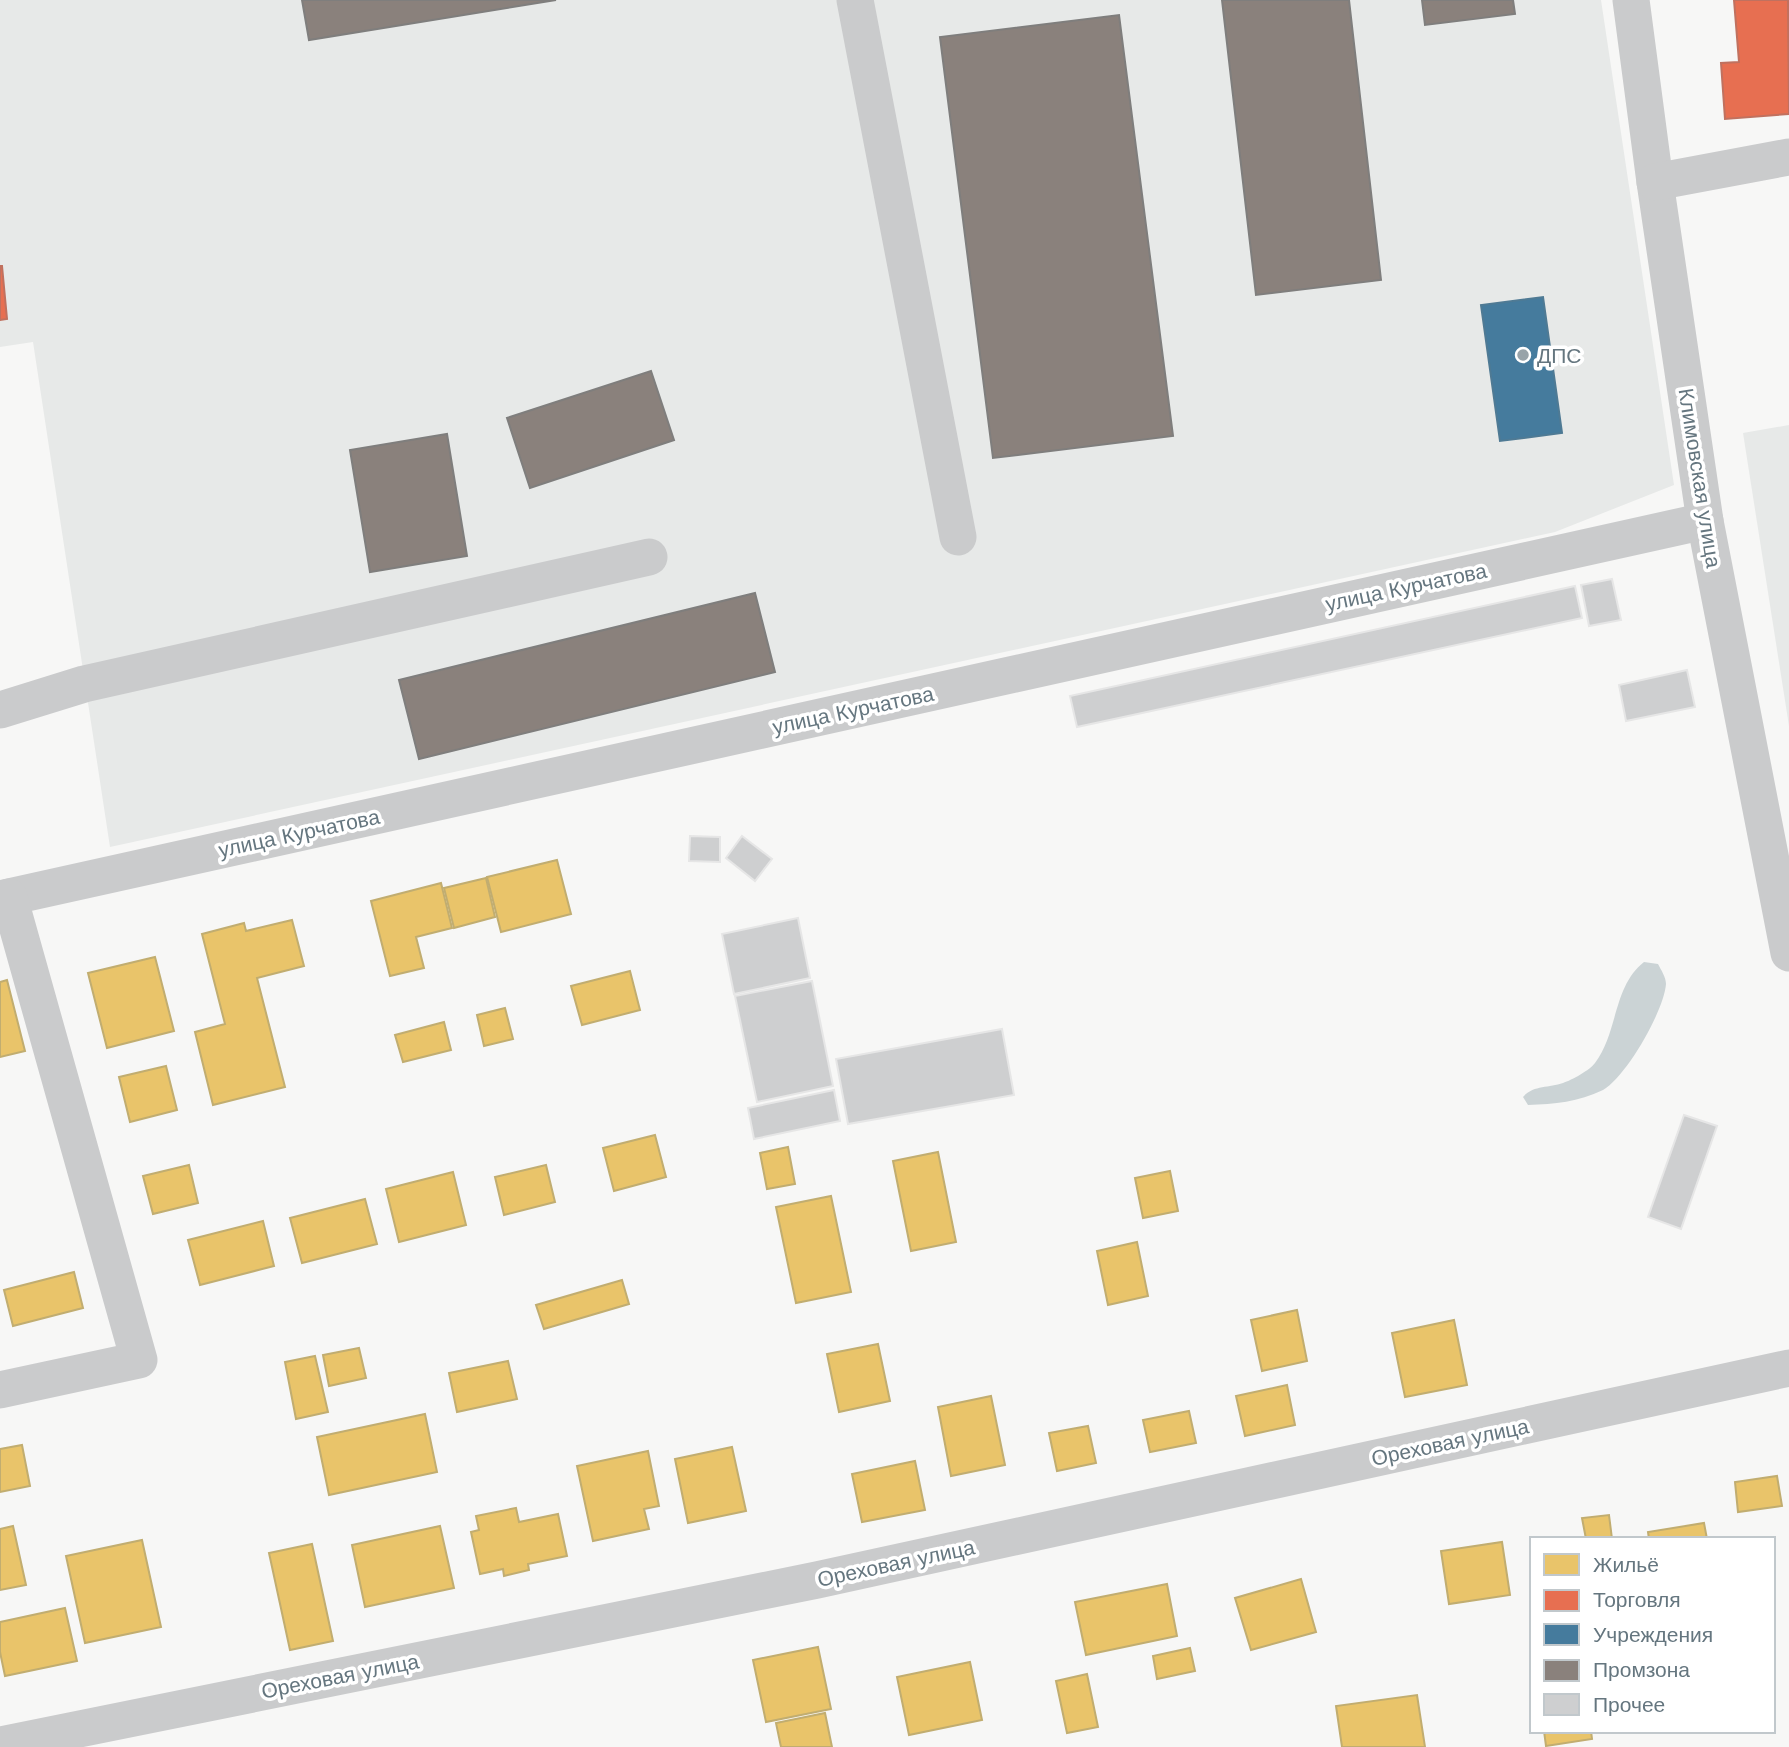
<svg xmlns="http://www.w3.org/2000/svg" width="1789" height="1747" font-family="'Work Sans',sans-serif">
<rect width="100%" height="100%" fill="#f7f7f6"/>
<!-- built -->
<g fill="#e7e9e8">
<polygon points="0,0 1601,0 1674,485 1555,532 110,847 33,342 0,347"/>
<polygon points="1789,425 1789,726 1743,433"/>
</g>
<!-- water -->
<path fill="#cbd3d5" d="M1644 962 1658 964C1661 970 1666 977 1666 984 1664 1011 1626 1077 1603 1090 1578 1102 1555 1104 1528 1105L1523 1097C1533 1085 1549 1088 1563 1083 1572 1080 1590 1070 1595 1063 1618 1033 1613 986 1644 962Z"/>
<!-- homes -->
<g fill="#e9c46a" stroke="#c1ad70" stroke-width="2">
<polygon points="557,860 571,914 501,932 487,877"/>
<polygon points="486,878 495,917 454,928 444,888"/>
<polygon points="441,883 452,928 416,937 424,968 390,976 371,901"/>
<polygon points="292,920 304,966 257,978 285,1087 213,1105 195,1032 225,1024 202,934 244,923 246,931"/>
<polygon points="155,957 174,1031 107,1048 88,973"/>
<polygon points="630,971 640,1010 582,1025 571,986"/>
<polygon points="7,980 25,1051 0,1057 0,982"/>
<polygon points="505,1008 513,1039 484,1046 477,1015"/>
<polygon points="444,1022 451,1050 403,1062 395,1035"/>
<polygon points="166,1066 177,1110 130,1122 119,1077"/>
<polygon points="655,1135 666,1177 614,1191 603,1148"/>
<polygon points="788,1147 795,1184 767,1189 760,1153"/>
<polygon points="938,1152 956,1242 911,1251 893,1161"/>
<polygon points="189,1165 198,1203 153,1214 143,1176"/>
<polygon points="546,1165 555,1202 504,1215 495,1177"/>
<polygon points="1170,1171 1178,1211 1143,1218 1135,1178"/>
<polygon points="453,1172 466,1225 399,1242 386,1189"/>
<polygon points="831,1196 851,1292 796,1303 776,1207"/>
<polygon points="365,1199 377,1244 302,1263 290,1218"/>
<polygon points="263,1221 274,1266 200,1285 188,1240"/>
<polygon points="1137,1242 1148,1296 1108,1305 1097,1251"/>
<polygon points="74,1272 83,1308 13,1326 4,1290"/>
<polygon points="622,1280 629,1304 544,1329 536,1305"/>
<polygon points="1297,1310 1307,1361 1262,1371 1251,1320"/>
<polygon points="1454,1320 1467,1385 1405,1397 1392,1333"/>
<polygon points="878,1344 890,1401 839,1412 827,1354"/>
<polygon points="359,1348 366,1378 329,1386 323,1355"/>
<polygon points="315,1356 328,1412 296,1419 285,1362"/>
<polygon points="508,1361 517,1399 457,1412 449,1373"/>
<polygon points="1287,1385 1295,1425 1245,1436 1236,1396"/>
<polygon points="991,1396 1005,1465 951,1476 938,1407"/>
<polygon points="1189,1411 1196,1443 1150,1452 1143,1420"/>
<polygon points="425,1414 437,1472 329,1495 317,1437"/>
<polygon points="1088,1426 1096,1463 1057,1471 1049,1433"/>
<polygon points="22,1445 30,1486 0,1492 0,1449"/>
<polygon points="732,1447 746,1511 688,1523 675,1459"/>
<polygon points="648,1451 659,1506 644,1509 649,1529 593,1541 577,1466"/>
<polygon points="915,1461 925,1510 862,1522 852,1474"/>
<polygon points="1777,1476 1782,1506 1738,1512 1735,1482"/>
<polygon points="516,1508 519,1522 558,1514 567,1556 528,1564 529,1570 504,1576 503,1569 480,1574 471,1532 479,1530 476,1516"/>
<polygon points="1609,1515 1612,1539 1586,1539 1582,1518"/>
<polygon points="1704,1523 1707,1539 1649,1539 1648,1532"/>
<polygon points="13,1526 26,1585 0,1590 0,1529"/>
<polygon points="440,1526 454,1588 365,1607 352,1545"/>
<polygon points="142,1540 161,1627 85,1643 66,1556"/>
<polygon points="1502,1542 1510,1595 1449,1604 1441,1551"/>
<polygon points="312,1544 333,1641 290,1650 269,1553"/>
<polygon points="1301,1579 1316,1632 1251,1650 1235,1598"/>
<polygon points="1167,1584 1177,1636 1086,1655 1075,1602"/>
<polygon points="65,1608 77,1661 5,1676 0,1652 0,1622"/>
<polygon points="818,1647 831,1709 766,1722 753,1660"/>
<polygon points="1190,1648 1195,1671 1157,1679 1153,1656"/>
<polygon points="970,1662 982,1720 909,1735 897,1677"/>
<polygon points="1087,1674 1098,1727 1067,1733 1056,1681"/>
<polygon points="1417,1695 1425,1747 1342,1747 1336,1706"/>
<polygon points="825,1713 832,1747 781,1747 776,1723"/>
<polygon points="1544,1731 1591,1731 1592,1739 1546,1746"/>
</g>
<!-- shops -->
<g fill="#e76f51" stroke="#c0715f" stroke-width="2">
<polygon points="1734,0 1788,0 1789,114 1725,119 1721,63 1739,62"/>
<polygon points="0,266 2,266 7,319 0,320"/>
</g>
<!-- public -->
<polygon fill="#457b9d" stroke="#4f7a94" stroke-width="2" points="1543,297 1562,433 1500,441 1481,305"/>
<!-- industry -->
<g fill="#8a817c" stroke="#7f7e7d" stroke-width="2">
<polygon points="302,0 556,0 309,40"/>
<polygon points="1222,0 1349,0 1381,280 1256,295"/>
<polygon points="1422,0 1513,0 1515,14 1425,25"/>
<polygon points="1119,15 1173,436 993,458 940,37"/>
<polygon points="651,371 674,440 530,488 507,418"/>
<polygon points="447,434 467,556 370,572 350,450"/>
<polygon points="755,593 775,672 419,759 399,680"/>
</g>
<!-- building -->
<g fill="#cecfd0" stroke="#e6e6e6" stroke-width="2">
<polygon points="1612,579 1621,620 1589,626 1581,585"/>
<polygon points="1575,586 1582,618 1077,727 1070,696"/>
<polygon points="1687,670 1695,707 1626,721 1619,685"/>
<polygon points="690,836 720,837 720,862 689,861"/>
<polygon points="742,836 772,859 755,881 726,858"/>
<polygon points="798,918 810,978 734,994 722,934"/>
<polygon points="812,981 833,1086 757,1102 735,996"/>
<polygon points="1002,1029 1014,1095 848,1124 836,1059"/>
<polygon points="834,1090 840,1121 754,1139 748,1108"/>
<polygon points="1684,1115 1717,1126 1681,1229 1648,1217"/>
</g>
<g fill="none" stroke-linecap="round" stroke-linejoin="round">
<!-- minor -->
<g stroke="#cacbcc" stroke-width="37">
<polyline points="855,0 958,537"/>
<polyline points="1631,0 1655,182 1705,521 1789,953"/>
<polyline points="1655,182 1789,157"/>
<polyline points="0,710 84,684 649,557"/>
<polyline points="0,899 1705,521"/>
<polyline points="0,1390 139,1360 9,897"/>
<polyline points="0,1745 817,1580 1789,1368"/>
</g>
</g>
<!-- markers -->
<circle fill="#98a3a9" stroke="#fff" stroke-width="2.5" cx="1523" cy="355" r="7"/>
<g text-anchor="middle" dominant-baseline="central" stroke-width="7" stroke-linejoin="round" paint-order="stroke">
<!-- poi labels -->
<g font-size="21" fill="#65767f" stroke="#fff" text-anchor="start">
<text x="1537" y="355">ДПС</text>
</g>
<!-- street labels -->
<g font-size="21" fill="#65767f" stroke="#fff">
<text transform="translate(1700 478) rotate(81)">Климовская улица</text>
<text transform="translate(1406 587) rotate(-12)">улица Курчатова</text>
<text transform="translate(853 710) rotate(-12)">улица Курчатова</text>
<text transform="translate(299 833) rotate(-12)">улица Курчатова</text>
<text transform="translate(1450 1442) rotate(-12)">Ореховая улица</text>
<text transform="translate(896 1563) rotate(-12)">Ореховая улица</text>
<text transform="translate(340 1676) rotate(-11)">Ореховая улица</text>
</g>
</g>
<!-- legend -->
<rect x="1530" y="1537" width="245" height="196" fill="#ffffff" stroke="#c1c8cc" stroke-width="2"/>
<rect x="1544" y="1554" width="35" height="21" fill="#e9c46a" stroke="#c1c8cc" stroke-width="2"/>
<text x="1593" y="1572" font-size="21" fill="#65767f">Жильё</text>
<rect x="1544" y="1590" width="35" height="21" fill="#e76f51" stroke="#c1c8cc" stroke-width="2"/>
<text x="1593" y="1607" font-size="21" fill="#65767f">Торговля</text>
<rect x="1544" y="1624" width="35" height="21" fill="#457b9d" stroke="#c1c8cc" stroke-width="2"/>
<text x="1593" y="1642" font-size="21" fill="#65767f">Учреждения</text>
<rect x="1544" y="1660" width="35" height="21" fill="#8a817c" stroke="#c1c8cc" stroke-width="2"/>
<text x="1593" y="1677" font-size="21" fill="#65767f">Промзона</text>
<rect x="1544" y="1694" width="35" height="21" fill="#cecfd0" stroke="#c1c8cc" stroke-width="2"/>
<text x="1593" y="1712" font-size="21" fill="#65767f">Прочее</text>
</svg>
